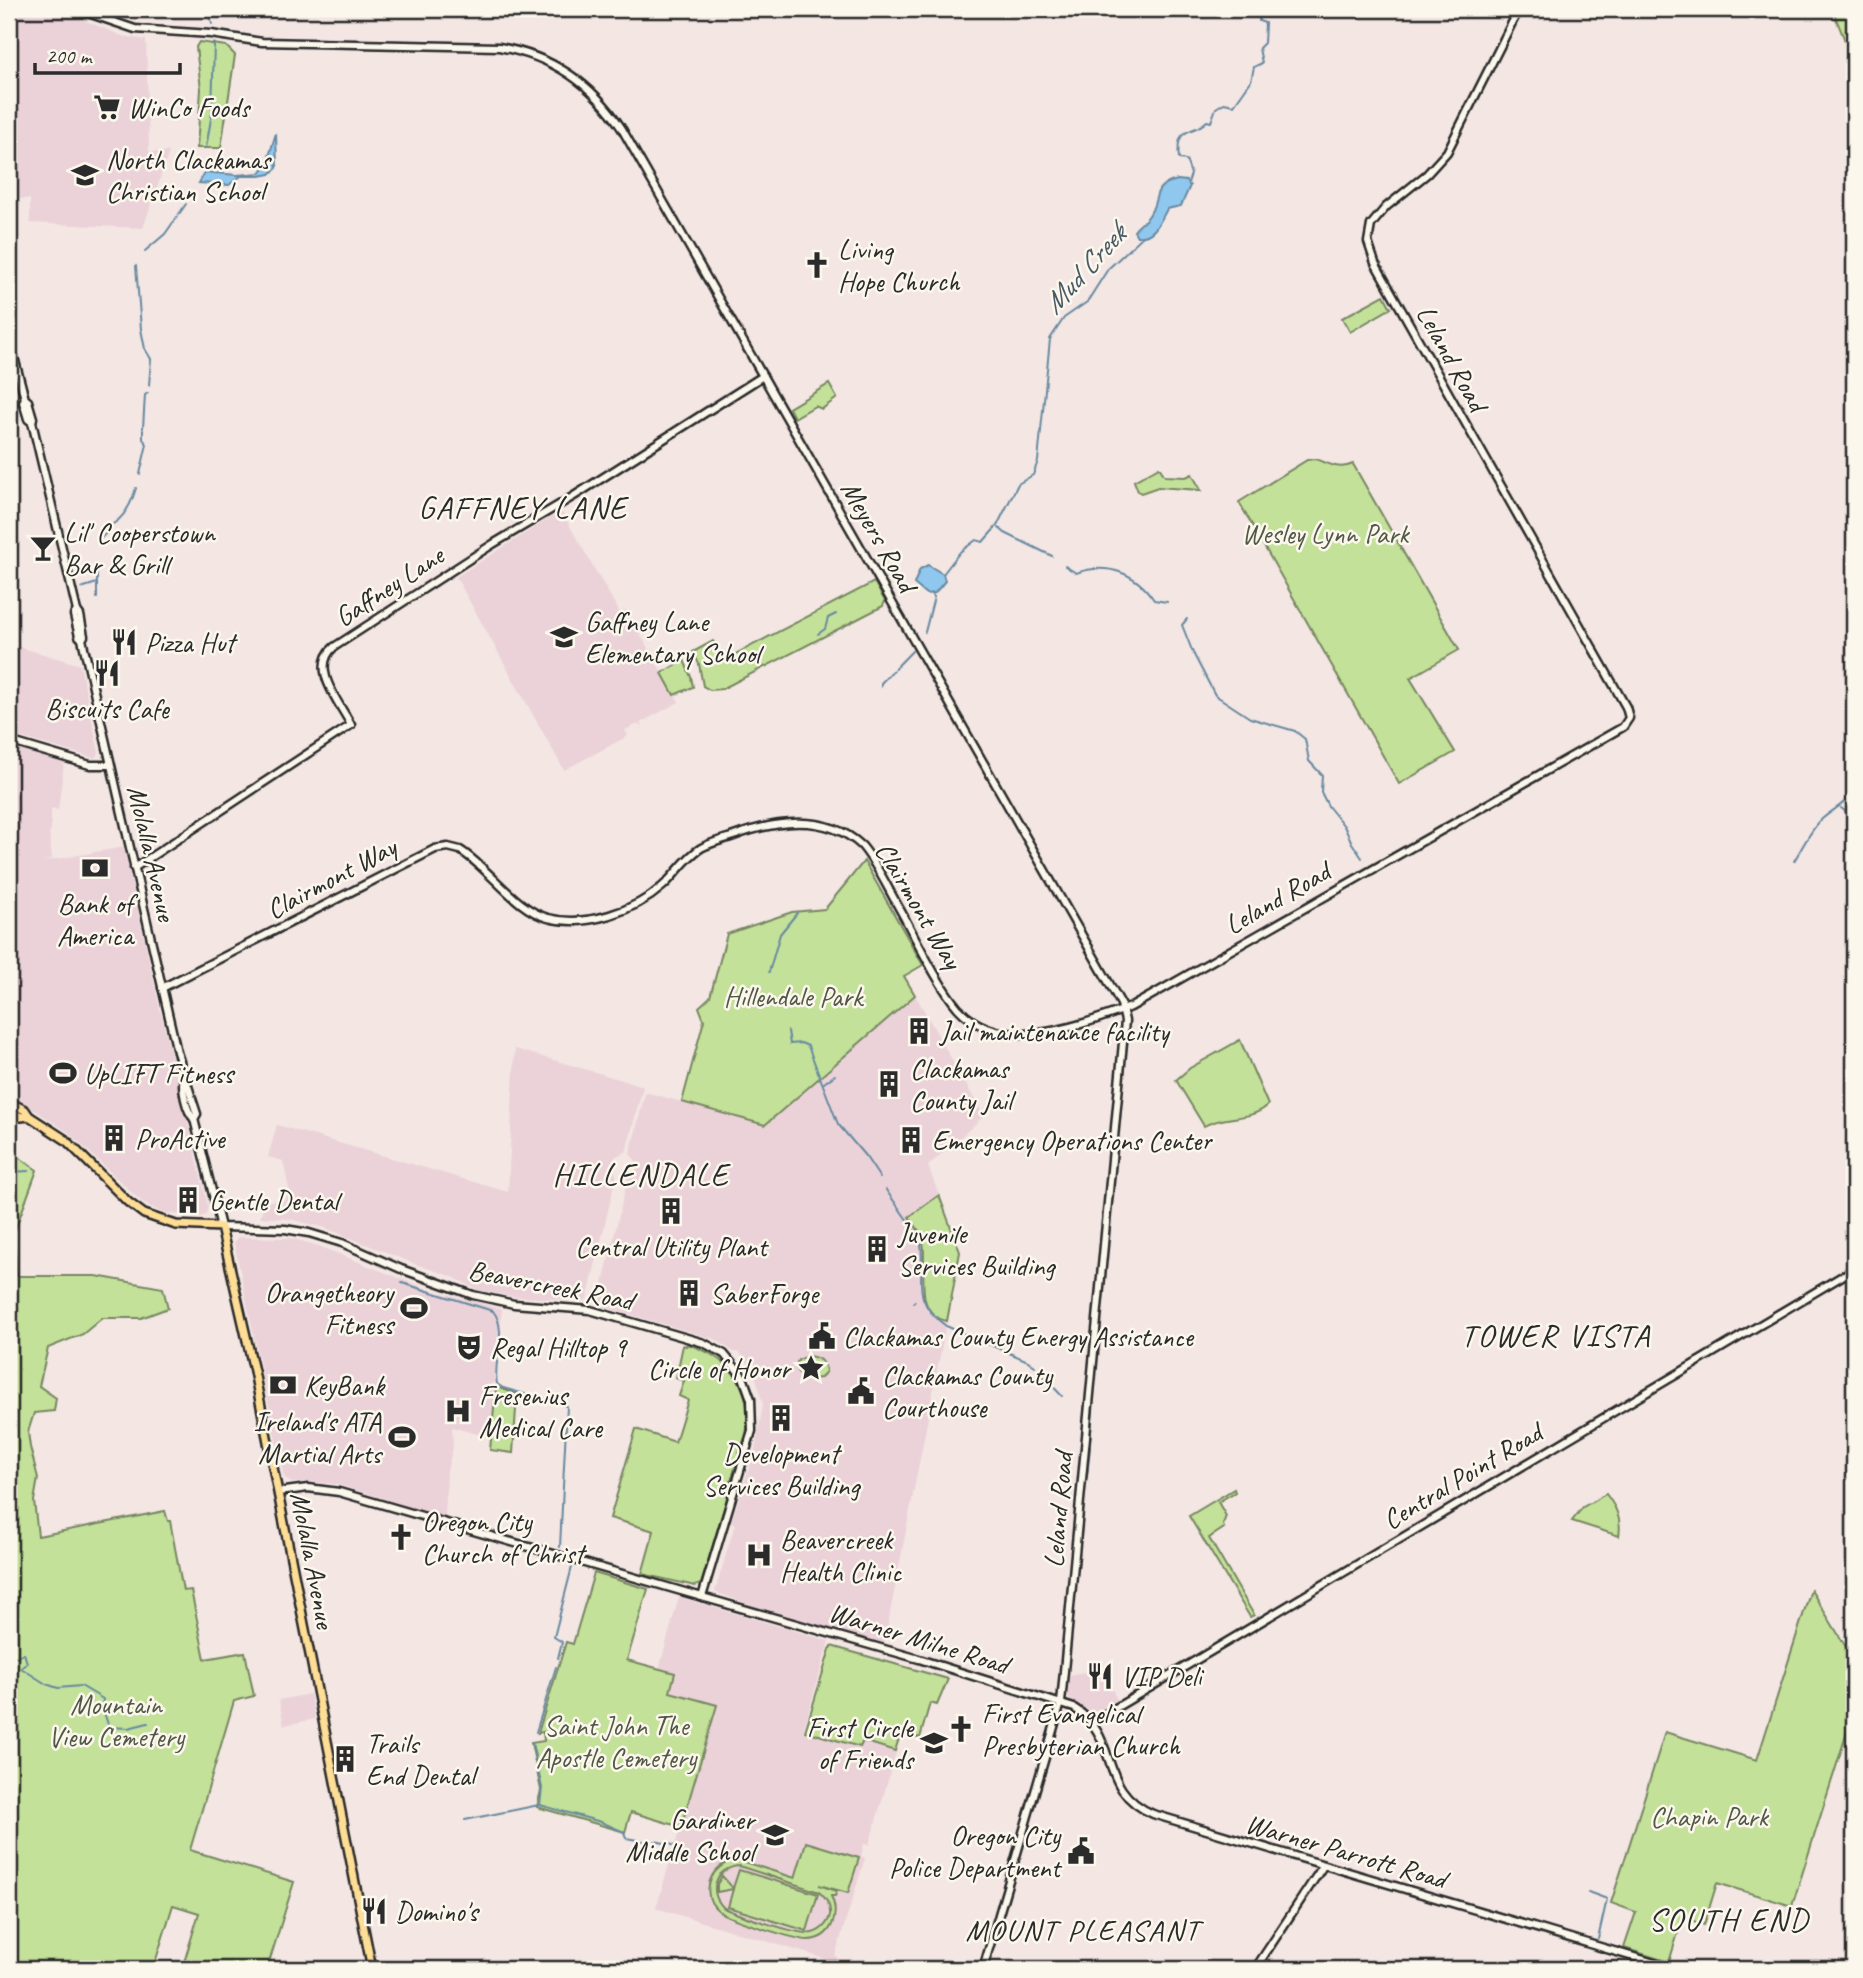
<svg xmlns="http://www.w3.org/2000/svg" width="1863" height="1978" font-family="Caveat,sans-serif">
<rect width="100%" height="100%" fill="#f3e6e3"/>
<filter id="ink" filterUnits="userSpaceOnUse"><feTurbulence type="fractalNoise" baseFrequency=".0143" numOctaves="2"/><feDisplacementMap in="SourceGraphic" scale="14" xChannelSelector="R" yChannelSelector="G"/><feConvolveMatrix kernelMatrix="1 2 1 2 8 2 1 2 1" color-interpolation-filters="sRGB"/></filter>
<g filter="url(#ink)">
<!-- built -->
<g fill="#ead2d8">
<polygon points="9,13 64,15 86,21 122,36 146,40 149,152 169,152 143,228 30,223 30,199 9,198"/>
<polygon points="561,511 620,613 626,610 679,702 640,723 644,731 638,724 625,730 628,736 564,770 456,577"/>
<polygon points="9,644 80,665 99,753 94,758 9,734"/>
<polygon points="9,747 64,763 58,810 51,808 51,831 49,833 52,859 41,862 124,847 158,1001 208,1206 206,1214 201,1217 163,1213 143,1203 68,1132 36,1111 9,1097"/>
<polygon points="915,995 984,1116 928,1166 960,1252 884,1644 757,1607 715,1592 735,1524 731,1522 755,1451 763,1405 757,1381 749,1364 739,1352 734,1352 715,1339 604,1307 599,1301 628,1177 636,1170 636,1161 630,1154 645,1094 649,1093 765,1125"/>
<polygon points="515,1049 643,1086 626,1152 616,1156 612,1162 616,1176 588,1296 585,1301 510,1296 478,1290 451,1276 415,1264 326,1228 290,1219 260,1217 265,1202 286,1199 289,1189 283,1161 268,1157 277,1125 508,1192"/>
<polygon points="238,1237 290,1238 316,1245 427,1289 502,1309 494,1379 492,1438 452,1427 453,1447 447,1470 445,1517 336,1484 309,1482 292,1483 284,1477 234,1242"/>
<polygon points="679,1597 829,1641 803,1731 860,1748 863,1742 896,1752 869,1845 864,1844 861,1856 865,1858 835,1956 837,1957 836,1962 656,1908 717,1706 669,1692 674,1674 659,1669"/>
<polygon points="1103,1668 1117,1700 1093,1713 1069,1699 1067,1695 1069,1676"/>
<polygon points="310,1694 315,1719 284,1725 279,1700"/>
</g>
<!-- green -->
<g fill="#c3e199" stroke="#778662" stroke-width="2" fill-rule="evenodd">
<polygon points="1827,9 1854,9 1854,63 1833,11"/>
<polygon points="199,42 226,46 235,55 221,148 197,148 201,89 196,47"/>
<polygon points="1384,295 1391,308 1350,332 1342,318"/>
<polygon points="829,384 837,398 822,409 815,406 794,418 789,408"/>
<path d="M1315 459C1330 463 1338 471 1353 464L1459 650 1410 678 1455 752 1399 784 1239 502 1307 460Z"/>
<polygon points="1159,467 1165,476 1186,477 1192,474 1201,490 1158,487 1141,493 1138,491 1134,481"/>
<polygon points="874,582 885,601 883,606 722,689 710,690 703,686 699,664 693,652 713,641 724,660"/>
<polygon points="684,660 691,677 693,687 674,695 662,673"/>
<polygon points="864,861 923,965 904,976 915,995 765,1125 682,1102 704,1020 699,1007 710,997 727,934 792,912 825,909"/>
<path d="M1240 1040 1268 1105C1250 1122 1225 1114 1204 1126L1176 1080 1190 1068Z"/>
<polygon points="9,1150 37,1170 14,1233 17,1276 96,1276 163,1288 168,1308 141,1318 102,1318 83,1334 48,1348 39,1386 56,1398 54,1411 34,1413 28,1432 30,1447 38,1478 34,1501 38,1536 165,1511 168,1521 170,1521 183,1591 191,1590 205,1659 245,1652 254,1696 234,1701 190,1850 294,1882 267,1969 182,1969 199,1913 173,1905 153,1969 9,1969"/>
<path d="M939 1195 960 1252 947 1321C911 1315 928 1264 923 1242 921 1232 915 1225 909 1217Z"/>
<path d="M687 1344C727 1356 752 1384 747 1428 746 1437 742 1445 739 1454 736 1464 734 1476 729 1484L730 1488 701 1584 695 1586 642 1574 654 1531 610 1518 636 1429 675 1442 688 1400 679 1396 684 1381 676 1378 683 1345 686 1346Z"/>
<path d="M808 1356C817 1357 825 1361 826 1371L821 1378 807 1379C799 1375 793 1369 798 1360Z"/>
<polygon points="496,1387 517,1394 513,1453 490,1450"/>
<polygon points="1234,1489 1235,1492 1218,1502 1226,1516 1223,1524 1224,1528 1209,1538 1254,1615 1250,1617 1189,1516"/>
<path d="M1606 1494C1616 1507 1622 1519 1619 1536L1572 1521 1583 1507Z"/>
<polygon points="594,1573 648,1589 627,1660 675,1673 670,1692 717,1705 681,1827 631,1812 625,1832 537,1807 541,1790 531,1743 544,1741 543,1732 538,1733 566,1642 573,1644"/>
<polygon points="1811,1590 1854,1660 1854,1710 1792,1906 1717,1883 1704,1925 1683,1917 1669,1962 1624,1948 1636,1912 1611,1903 1665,1732 1757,1760"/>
<polygon points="831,1646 948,1679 937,1705 930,1703 920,1738 901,1732 895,1751 863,1741 860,1747 805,1731"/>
<path d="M806 1842 859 1858 848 1893 819 1885 837 1891 835 1896H831C840 1915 832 1939 808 1940 797 1940 729 1919 720 1912 701 1898 707 1873 726 1863L723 1862 725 1856 795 1878ZM739 1866 819 1892C826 1898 831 1905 830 1915 828 1924 821 1931 812 1933 802 1936 735 1914 724 1908 707 1892 715 1868 739 1866Z"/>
<polygon points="739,1870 818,1894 807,1931 728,1907 733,1889 717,1892 717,1884 722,1876 733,1888"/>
</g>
<!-- water -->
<g fill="#8fc7ee" stroke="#6789a0" stroke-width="2">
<polygon points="276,133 277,168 270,174 260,176 241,176 229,185 199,183 205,172 237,175 260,173 267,163"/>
<path d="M1178 180 1186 181 1190 186 1181 206 1167 209C1160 222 1153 239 1137 236L1134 231C1138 225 1143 223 1147 218 1162 200 1148 186 1178 180Z"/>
<polygon points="928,565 943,574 945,581 935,593 926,594 914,584 920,569"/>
</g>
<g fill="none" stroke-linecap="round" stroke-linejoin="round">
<!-- stream -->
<g stroke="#6789a0" stroke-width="2">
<polyline points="208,9 212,24"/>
<polyline points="206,148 212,113 214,43"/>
<path d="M1188 183 1191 174 1186 160 1179 159C1175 124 1192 136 1207 121L1211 122 1216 108 1224 103 1234 105 1251 81 1254 67 1262 63 1259 48 1264 43 1265 23 1259 21 1260 9"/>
<polyline points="145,251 165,234 186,204"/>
<polyline points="136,266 141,329 145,349 151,359 149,385"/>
<polyline points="143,428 145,395 148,393"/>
<polyline points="140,474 147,444 143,439 143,430"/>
<path d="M113 524C126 516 132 502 136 488"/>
<polyline points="999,528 1005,533 1052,556"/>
<polyline points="101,538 111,528"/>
<path d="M1065 566 1076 573C1108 562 1136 573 1154 600L1167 602"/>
<polyline points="97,567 97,598"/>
<polyline points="943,574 960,552 976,540 983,542 997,526 1018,484 1033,475 1038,461 1050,339 1064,318 1087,302 1108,269 1143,236"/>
<polyline points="81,588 97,583"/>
<polyline points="1187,619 1182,625 1193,653 1215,695 1250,718 1295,731 1305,739 1309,761 1322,775 1321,792 1328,806 1344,826 1352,843 1362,858"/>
<polyline points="925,632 934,597 932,594"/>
<polyline points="818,634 825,629 828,618 836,614"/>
<polyline points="881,687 881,683 912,651"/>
<polyline points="1841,808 1854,818"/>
<path d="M1794 861C1802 848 1811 829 1822 819 1837 806 1842 808 1854 789"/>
<polyline points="769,972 780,934 797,913"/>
<polyline points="788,1031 790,1044 801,1043 808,1046 838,1124 866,1157 880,1178"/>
<polyline points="824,1083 835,1075"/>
<polyline points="9,1172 29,1171"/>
<path d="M886 1190 920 1238C928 1275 906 1297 946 1326L1028 1361 1035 1366"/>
<path d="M402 1283 493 1311C509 1331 492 1361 497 1384L503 1388 567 1406 560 1547"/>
<polyline points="913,1303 915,1301"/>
<polyline points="1043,1376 1062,1396"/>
<polyline points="9,1406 14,1408"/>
<polyline points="1090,1440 1093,1411"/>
<polyline points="1087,1477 1090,1447"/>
<polyline points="9,1656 16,1657 24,1653 27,1663 21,1668 46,1684 58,1688 81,1686 103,1699 102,1707 109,1727 128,1728 148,1723"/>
<polyline points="558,1658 562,1642 554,1637 572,1567"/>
<polyline points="536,1732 556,1667"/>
<polyline points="532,1743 542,1788 540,1805 601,1822 624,1832 626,1838 643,1841"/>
<polyline points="465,1820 539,1805"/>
<polyline points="655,1841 673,1845"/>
<polyline points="1588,1892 1607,1899 1598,1939"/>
<polyline points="1629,1969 1630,1966"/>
</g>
<defs>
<g id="tertiary">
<polyline points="9,741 90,765 110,765"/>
<path d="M134 868 351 725C340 703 309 668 334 647L493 544 574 496 763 376"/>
<path d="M162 988 435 849 448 847 460 850C489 868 516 910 548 918 586 928 635 911 663 886 676 874 686 857 701 848 710 843 721 840 731 837 773 821 826 812 862 846 877 864 887 887 898 906 915 936 937 984 958 1008 1002 1057 1080 1025 1131 1007L1623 727 1629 718 1626 707 1375 263 1368 242 1371 225 1386 207 1427 174 1447 152 1519 9"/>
<polyline points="278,1492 308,1488 339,1492 702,1597"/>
<polyline points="1092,1722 1854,1269"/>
<polyline points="1255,1969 1323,1866"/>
</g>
<g id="secondary">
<path d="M76 9 135 29 211 34 262 42 499 47C553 56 593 84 622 129L1121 1004 1125 1021 1061 1703 983 1969"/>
<polyline points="9,338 25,399 23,402 28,419 32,422"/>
<polyline points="25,399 28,401 33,418 32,422 77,611 80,615 84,636 82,639 177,1052 197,1114 194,1119"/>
<polyline points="77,611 74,615 79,636 82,639"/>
<path d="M184 1077C181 1088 186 1111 194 1119L221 1227 285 1229 309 1233 342 1243 401 1269 473 1295 514 1304 590 1310 704 1343 724 1354 743 1377 751 1399 752 1431 702 1597 919 1659 1074 1708C1121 1736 1096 1790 1153 1814L1674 1969"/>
</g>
<g id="primary">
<polyline points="9,1102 25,1110 29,1116"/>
<polyline points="9,1111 21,1117 29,1116 66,1140 128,1202 144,1214 176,1225 221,1227 254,1371 372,1969"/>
</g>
</defs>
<!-- tertiary casing -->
<use href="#tertiary" stroke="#2b2b2b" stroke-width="11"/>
<!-- secondary casing -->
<use href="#secondary" stroke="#2b2b2b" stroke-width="11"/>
<!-- primary casing -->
<use href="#primary" stroke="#2b2b2b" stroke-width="12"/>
<!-- tertiary -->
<use href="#tertiary" stroke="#fbf7ec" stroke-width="6"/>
<!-- secondary -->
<use href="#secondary" stroke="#fbf7ec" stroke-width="6"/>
<!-- primary -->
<use href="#primary" stroke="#fedd96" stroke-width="7"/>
</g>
</g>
<!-- icons -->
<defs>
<symbol id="supermarket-bare" viewBox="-9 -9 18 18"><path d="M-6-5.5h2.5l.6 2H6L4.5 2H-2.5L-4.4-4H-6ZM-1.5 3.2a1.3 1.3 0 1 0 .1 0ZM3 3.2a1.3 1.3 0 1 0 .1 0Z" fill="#2b2b2b" stroke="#fbf7ec" stroke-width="2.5" paint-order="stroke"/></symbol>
<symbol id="school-bare" viewBox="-9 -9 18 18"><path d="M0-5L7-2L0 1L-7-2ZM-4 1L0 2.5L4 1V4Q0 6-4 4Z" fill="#2b2b2b" stroke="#fbf7ec" stroke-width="2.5" paint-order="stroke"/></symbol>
<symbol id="church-bare" viewBox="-9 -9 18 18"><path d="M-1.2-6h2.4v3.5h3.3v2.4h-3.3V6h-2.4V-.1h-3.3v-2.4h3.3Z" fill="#2b2b2b" stroke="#fbf7ec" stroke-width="2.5" paint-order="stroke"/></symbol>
<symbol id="bar-bare" viewBox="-9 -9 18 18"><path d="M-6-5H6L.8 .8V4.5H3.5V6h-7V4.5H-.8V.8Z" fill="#2b2b2b" stroke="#fbf7ec" stroke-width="2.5" paint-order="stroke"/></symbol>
<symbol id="restaurant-bare" viewBox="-9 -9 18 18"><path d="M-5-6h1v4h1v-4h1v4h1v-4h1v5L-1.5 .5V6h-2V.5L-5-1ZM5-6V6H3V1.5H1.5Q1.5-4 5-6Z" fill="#2b2b2b" stroke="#fbf7ec" stroke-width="2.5" paint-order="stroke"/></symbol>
<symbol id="bank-bare" viewBox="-9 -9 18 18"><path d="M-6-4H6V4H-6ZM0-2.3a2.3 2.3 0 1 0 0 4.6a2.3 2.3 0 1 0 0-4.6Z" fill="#2b2b2b" stroke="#fbf7ec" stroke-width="2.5" paint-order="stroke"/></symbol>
<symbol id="building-bare" viewBox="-9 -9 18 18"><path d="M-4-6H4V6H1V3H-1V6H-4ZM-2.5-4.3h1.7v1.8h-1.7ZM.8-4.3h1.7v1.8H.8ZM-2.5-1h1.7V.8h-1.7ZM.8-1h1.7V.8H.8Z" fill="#2b2b2b" stroke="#fbf7ec" stroke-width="2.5" paint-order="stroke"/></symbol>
<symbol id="stadium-bare" viewBox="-9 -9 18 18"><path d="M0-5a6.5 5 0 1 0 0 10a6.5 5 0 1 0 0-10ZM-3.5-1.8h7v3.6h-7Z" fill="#2b2b2b" stroke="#fbf7ec" stroke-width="2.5" paint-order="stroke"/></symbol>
<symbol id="civic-bare" viewBox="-9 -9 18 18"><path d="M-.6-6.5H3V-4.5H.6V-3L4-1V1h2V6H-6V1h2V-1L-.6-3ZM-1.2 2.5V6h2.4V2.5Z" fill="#2b2b2b" stroke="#fbf7ec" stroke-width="2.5" paint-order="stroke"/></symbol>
<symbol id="theatre-bare" viewBox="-9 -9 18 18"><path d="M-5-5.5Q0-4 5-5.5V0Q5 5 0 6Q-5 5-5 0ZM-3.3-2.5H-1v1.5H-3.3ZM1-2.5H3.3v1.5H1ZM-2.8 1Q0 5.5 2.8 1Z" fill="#2b2b2b" stroke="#fbf7ec" stroke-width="2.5" paint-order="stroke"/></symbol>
<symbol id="sight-bare" viewBox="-9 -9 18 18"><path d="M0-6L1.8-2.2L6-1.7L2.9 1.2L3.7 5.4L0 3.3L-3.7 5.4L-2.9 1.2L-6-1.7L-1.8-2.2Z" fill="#2b2b2b" stroke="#fbf7ec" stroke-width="2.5" paint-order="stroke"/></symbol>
<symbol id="hospital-bare" viewBox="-9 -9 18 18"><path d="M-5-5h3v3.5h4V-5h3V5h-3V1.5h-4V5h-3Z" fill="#2b2b2b" stroke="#fbf7ec" stroke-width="2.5" paint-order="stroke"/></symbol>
</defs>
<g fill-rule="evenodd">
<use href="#supermarket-bare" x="88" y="88" width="38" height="38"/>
<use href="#school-bare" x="66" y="156" width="38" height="38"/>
<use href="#church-bare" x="798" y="246" width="38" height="38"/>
<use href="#bar-bare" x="24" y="529" width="38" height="38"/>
<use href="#school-bare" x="545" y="618" width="38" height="38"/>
<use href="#restaurant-bare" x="105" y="623" width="38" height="38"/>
<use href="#restaurant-bare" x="88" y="654" width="38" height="38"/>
<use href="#bank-bare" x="76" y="849" width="38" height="38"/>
<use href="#building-bare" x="900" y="1012" width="38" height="38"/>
<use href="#stadium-bare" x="44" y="1054" width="38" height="38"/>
<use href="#building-bare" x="870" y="1065" width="38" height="38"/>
<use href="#building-bare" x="95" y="1119" width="38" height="38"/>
<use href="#building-bare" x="892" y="1121" width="38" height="38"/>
<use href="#building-bare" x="169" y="1181" width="38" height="38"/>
<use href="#building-bare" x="652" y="1192" width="38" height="38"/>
<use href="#building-bare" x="858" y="1230" width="38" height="38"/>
<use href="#building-bare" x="670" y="1274" width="38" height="38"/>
<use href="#stadium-bare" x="395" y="1289" width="38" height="38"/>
<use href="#civic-bare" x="803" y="1317" width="38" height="38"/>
<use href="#theatre-bare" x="450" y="1328" width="38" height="38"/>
<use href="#sight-bare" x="792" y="1349" width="38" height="38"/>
<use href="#bank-bare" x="264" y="1366" width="38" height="38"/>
<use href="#civic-bare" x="842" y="1372" width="38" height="38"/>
<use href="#hospital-bare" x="439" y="1392" width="38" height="38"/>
<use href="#building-bare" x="762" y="1399" width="38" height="38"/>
<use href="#stadium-bare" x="383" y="1418" width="38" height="38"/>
<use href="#church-bare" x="382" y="1518" width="38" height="38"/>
<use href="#hospital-bare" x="740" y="1536" width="38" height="38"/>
<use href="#restaurant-bare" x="1081" y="1657" width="38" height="38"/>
<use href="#church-bare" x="942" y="1710" width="38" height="38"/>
<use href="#school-bare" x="915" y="1724" width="38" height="38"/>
<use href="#building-bare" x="326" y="1740" width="38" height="38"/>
<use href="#school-bare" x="756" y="1816" width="38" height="38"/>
<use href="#civic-bare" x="1062" y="1832" width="38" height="38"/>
<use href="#restaurant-bare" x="355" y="1892" width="38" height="38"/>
</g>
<g text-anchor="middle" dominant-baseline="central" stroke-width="5" stroke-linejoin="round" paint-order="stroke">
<!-- poi labels -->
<g font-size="28" fill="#2b2b2b" stroke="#fbf7ec" text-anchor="start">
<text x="128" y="107">WinCo Foods</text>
<text x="106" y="159">North Clackamas<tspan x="106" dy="32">Christian School</tspan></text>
<text x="838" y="249">Living<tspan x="838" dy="32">Hope Church</tspan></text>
<text x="64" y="532">Lil' Cooperstown<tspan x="64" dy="32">Bar &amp; Grill</tspan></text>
<text x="585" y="621">Gaffney Lane<tspan x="585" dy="32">Elementary School</tspan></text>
<text x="145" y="642">Pizza Hut</text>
<text x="107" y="708" text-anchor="middle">Biscuits Cafe</text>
<text x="95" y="903" text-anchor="middle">Bank of<tspan x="95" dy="32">America</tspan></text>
<text x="940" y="1031">Jail maintenance facility</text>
<text x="910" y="1068">Clackamas<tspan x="910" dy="32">County Jail</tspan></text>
<text x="84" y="1073">UpLIFT Fitness</text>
<text x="135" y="1138">ProActive</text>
<text x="932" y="1140">Emergency Operations Center</text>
<text x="209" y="1200">Gentle Dental</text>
<text x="898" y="1233">Juvenile<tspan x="898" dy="32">Services Building</tspan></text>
<text x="671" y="1246" text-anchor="middle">Central Utility Plant</text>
<text x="393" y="1292" text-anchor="end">Orangetheory<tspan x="393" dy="32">Fitness</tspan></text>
<text x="710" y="1293">SaberForge</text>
<text x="843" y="1336">Clackamas County Energy Assistance</text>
<text x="490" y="1347">Regal Hilltop 9</text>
<text x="790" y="1368" text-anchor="end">Circle of Honor</text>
<text x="882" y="1375">Clackamas County<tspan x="882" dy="32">Courthouse</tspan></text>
<text x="304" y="1385">KeyBank</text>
<text x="479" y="1395">Fresenius<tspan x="479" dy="32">Medical Care</tspan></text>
<text x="381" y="1421" text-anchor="end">Ireland's ATA<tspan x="381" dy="32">Martial Arts</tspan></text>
<text x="781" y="1453" text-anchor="middle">Development<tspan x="781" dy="32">Services Building</tspan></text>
<text x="422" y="1521">Oregon City<tspan x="422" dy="32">Church of Christ</tspan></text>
<text x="780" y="1539">Beavercreek<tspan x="780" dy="32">Health Clinic</tspan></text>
<text x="1121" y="1676">VIP Deli</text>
<text x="982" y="1713">First Evangelical<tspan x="982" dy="32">Presbyterian Church</tspan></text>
<text x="913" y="1727" text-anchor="end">First Circle<tspan x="913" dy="32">of Friends</tspan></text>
<text x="366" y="1743">Trails<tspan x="366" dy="32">End Dental</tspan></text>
<text x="754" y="1819" text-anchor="end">Gardiner<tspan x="754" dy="32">Middle School</tspan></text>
<text x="1060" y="1835" text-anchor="end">Oregon City<tspan x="1060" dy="32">Police Department</tspan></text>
<text x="395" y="1911">Domino's</text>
</g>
<!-- street labels -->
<g font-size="28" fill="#2b2b2b" stroke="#fbf7ec">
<text transform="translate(1452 358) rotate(61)">Leland Road</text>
<text transform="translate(879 536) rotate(60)">Meyers Road</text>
<text transform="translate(389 586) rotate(-33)">Gaffney Lane</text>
<text transform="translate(152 853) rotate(77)">Molalla Avenue</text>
<text transform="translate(331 878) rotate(-28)">Clairmont Way</text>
<text transform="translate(1277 898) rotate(-30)">Leland Road</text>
<text transform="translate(919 905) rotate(59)">Clairmont Way</text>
<text transform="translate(551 1285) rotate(11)">Beavercreek Road</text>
<text transform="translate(1462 1476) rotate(-31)">Central Point Road</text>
<text transform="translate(1058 1510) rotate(-85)">Leland Road</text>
<text transform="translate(313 1560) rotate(79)">Molalla Avenue</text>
<text transform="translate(919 1638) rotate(17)">Warner Milne Road</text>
<text transform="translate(1346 1851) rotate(16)">Warner Parrott Road</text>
</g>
<!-- park labels -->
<g font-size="28" fill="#515846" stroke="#fbf7ec">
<text x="1325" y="533">Wesley Lynn Park</text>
<text x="793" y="996">Hillendale Park</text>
<text x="116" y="1704">Mountain<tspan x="116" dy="32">View Cemetery</tspan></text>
<text x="616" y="1725">Saint John The<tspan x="616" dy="32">Apostle Cemetery</tspan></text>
<text x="1709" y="1816">Chapin Park</text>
</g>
<!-- water labels -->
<g font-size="30" font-style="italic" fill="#495a66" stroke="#fbf7ec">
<text transform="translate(1084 269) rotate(-48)">Mud Creek</text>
</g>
<!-- neighbourhood labels -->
<g font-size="30" letter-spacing="2" fill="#2b2b2b" stroke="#fbf7ec">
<text x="1083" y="1930">MOUNT PLEASANT</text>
</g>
<!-- quarter labels -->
<g font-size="32" letter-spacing="2" fill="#2b2b2b" stroke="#fbf7ec">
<text x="523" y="507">GAFFNEY LANE</text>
<text x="641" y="1174">HILLENDALE</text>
<text x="1556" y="1335">TOWER VISTA</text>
<text x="1729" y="1919">SOUTH END</text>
</g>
</g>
<!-- margin -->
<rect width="1863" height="1978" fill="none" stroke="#fbf7ec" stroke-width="35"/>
<rect x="18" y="18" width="1828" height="1943" fill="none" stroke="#2b2b2b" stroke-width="2.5" filter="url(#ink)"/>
<!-- scale -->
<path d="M35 63v10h145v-10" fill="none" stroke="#2b2b2b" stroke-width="3.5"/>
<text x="46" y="63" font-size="21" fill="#2b2b2b" stroke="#fbf7ec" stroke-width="5" paint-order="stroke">200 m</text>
</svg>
